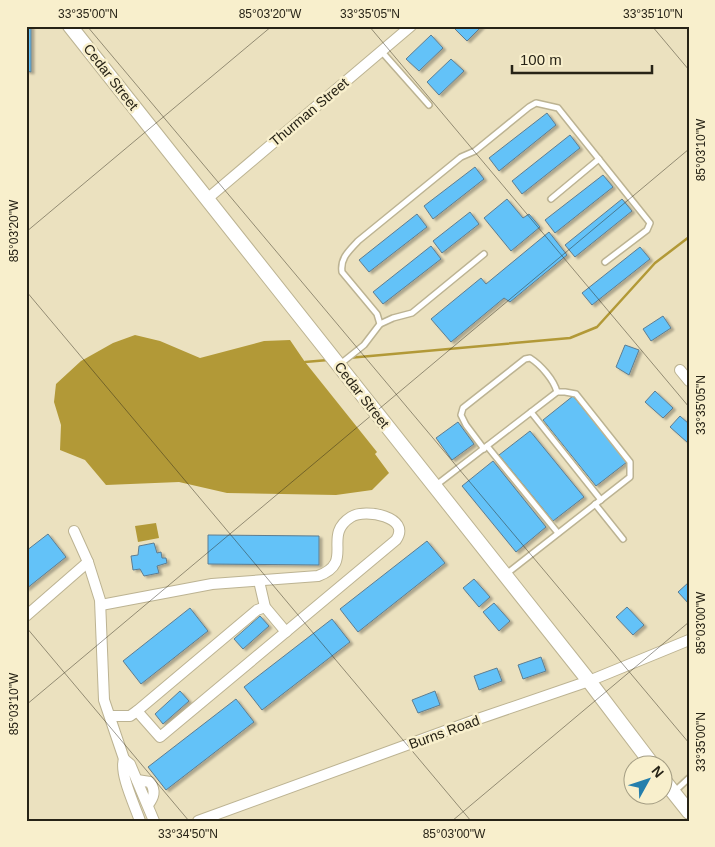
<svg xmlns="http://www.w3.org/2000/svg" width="715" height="847" font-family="Helvetica,sans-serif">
<defs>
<filter id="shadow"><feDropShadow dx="3" dy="2" stdDeviation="1" flood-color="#0004"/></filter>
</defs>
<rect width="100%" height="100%" fill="#ebe1bf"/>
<!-- water -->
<g fill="#b29937">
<polygon points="135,335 160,341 200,358 264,341 290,340 305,362 377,452 375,454 389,473 372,490 336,495 227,493 179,482 106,485 85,460 60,450 61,425 54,402 56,384 81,361 113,343"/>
<polygon points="156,523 159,538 138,542 135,526"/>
</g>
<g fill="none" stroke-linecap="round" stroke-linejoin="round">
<!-- stream -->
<g stroke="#b29937" stroke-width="2.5">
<polyline points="348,358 570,338 597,327 655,263 689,237"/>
<polyline points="305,362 328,360"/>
</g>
</g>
<!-- building -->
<g fill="#63c2f8" stroke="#5e7d90" filter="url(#shadow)">
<polygon points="26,26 31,26 31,72 26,71"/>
<polygon points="456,26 482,26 467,41 454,28"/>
<polygon points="431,35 443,48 419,71 406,59"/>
<polygon points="451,59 464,71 439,95 427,82"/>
<polygon points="547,113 556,125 499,171 489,158"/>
<polygon points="570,135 580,148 522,194 512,181"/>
<polygon points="475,167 484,179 433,219 424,206"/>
<polygon points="603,175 613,187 555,233 545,220"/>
<polygon points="507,199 523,218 529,214 540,227 511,251 484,218"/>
<polygon points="622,199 632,211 575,257 565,245"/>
<polygon points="470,212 479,224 442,253 433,241"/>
<polygon points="417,214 427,227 369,272 359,260"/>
<polygon points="549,232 567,255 510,302 504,298 451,342 431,319 481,278 486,284"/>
<polygon points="431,246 441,259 383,304 373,292"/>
<polygon points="640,247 650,259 592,305 582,293"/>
<polygon points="663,316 671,328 651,341 643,329"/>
<polygon points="625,345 639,350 629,375 616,367"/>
<polygon points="655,391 673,408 663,418 645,402"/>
<polygon points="573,396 627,462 596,486 543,420"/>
<polygon points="680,416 689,424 688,443 670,427"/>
<polygon points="458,422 474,444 452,460 436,438"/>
<polygon points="530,431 584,497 553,521 499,455"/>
<polygon points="493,461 546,527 516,552 462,486"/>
<polygon points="48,534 66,557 26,589 26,551"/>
<polygon points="208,535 319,536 319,565 208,564"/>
<polygon points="427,541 445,563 358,632 340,609"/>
<polygon points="154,543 157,553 161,552 162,558 166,558 167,563 157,566 159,573 144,576 140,569 133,570 131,556 138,555 139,546"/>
<polygon points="474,579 490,597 479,607 463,588"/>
<polygon points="689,582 689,604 678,592"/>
<polygon points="494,603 510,621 499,631 483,612"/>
<polygon points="627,607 644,625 633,635 616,617"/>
<polygon points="190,608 208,631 141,684 123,661"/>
<polygon points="260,616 269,626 243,649 234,639"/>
<polygon points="332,619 350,642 262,710 244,687"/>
<polygon points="541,657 546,671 523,679 518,665"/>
<polygon points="497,668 502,681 479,690 474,676"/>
<polygon points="180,691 189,701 163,724 155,714"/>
<polygon points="435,691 440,705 418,713 412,700"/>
<polygon points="236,699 254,722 166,790 148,767"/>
</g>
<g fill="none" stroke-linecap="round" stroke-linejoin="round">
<defs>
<g id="service">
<polyline points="382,52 429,105"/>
<polyline points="551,199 599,159"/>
<polyline points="380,324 393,318 412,313 484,254"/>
<path d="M339 365 364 345 380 324 377 314 342 272C340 258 349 251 358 241L461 157 475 151 529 107 536 103 558 108 650 223 647 230 605 262"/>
<polyline points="531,412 601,500"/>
<polyline points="487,446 558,533"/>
<path d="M484 449 466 425 461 415 463 408 525 359 530 358C541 365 554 380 557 392"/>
<polyline points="435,486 557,392 565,392 576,394 630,462 630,477 505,575"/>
<polyline points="595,504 623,539"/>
<polyline points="674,792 689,778"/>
</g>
<g id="minor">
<polyline points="207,199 411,26"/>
<polyline points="680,370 689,381"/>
<polyline points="74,531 88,562 100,600 104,700 124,759"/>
<polyline points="259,581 265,607 286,632"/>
<path d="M101 605 212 584 318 576C356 562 321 536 351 517 365 508 412 517 396 540L160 737 137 711 130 716H110"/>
<polyline points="26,616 88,562"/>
<polyline points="137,711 257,610 265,607"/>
<path d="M137 780 150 782C156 791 154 797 148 805"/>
<path d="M140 821C135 806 119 773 124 759L130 764 154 821"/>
<polyline points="198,821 478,719 589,681 689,640"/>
</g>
<g id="tertiary">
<polyline points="70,26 589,681 652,764"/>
<polyline points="662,778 689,812"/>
</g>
</defs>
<!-- service casing -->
<use href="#service" stroke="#bcb392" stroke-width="8"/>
<!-- minor casing -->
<use href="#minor" stroke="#bcb392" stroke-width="12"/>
<!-- tertiary casing -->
<use href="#tertiary" stroke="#bcb392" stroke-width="16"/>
<!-- service -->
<use href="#service" stroke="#fff" stroke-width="5"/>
<!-- minor -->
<use href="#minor" stroke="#fff" stroke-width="10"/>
<!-- tertiary -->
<use href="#tertiary" stroke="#fff" stroke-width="14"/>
</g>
<!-- ticks -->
<path fill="none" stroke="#272316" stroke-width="1" stroke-opacity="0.45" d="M87 26 689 743M369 26 689 407M652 26 689 70M26 232 272 26M26 291 471 821M26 627 189 821M26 705 689 149M452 821 689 622"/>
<g text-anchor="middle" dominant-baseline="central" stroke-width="5" stroke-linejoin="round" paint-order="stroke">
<!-- street labels -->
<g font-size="14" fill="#272316" stroke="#f8efcc">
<text transform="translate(111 77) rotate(52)">Cedar Street</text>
<text transform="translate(309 112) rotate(-40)">Thurman Street</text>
<text transform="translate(362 395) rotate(52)">Cedar Street</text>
<text transform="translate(444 732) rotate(-20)">Burns Road</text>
</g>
</g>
<!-- border -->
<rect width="715" height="847" fill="none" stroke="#f8efcc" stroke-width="55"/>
<!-- north arrow -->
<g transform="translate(648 780) rotate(50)"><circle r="24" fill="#f8efcc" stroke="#a49d83"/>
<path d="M0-4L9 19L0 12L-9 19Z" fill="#247eac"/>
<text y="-8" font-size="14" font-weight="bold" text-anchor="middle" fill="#272316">N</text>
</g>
<!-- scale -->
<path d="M512 65v8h140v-8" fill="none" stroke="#272316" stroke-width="2.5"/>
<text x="520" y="65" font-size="15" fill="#272316" stroke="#f8efcc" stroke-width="4" paint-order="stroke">100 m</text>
<rect x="28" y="28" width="660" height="792" fill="none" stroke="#272316" stroke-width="2"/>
<g font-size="12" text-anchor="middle" fill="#272316">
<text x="88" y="18">33°35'00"N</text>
<text x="270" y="18">85°03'20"W</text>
<text x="370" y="18">33°35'05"N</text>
<text x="653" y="18">33°35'10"N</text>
<text transform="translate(701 150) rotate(-90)" y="4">85°03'10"W</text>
<text transform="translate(14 231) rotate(-90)" y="4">85°03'20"W</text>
<text transform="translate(701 405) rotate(-90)" y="4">33°35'05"N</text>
<text transform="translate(701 623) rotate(-90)" y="4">85°03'00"W</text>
<text transform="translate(14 704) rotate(-90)" y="4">85°03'10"W</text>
<text transform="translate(701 742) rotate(-90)" y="4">33°35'00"N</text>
<text x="188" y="838">33°34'50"N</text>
<text x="454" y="838">85°03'00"W</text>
</g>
</svg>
